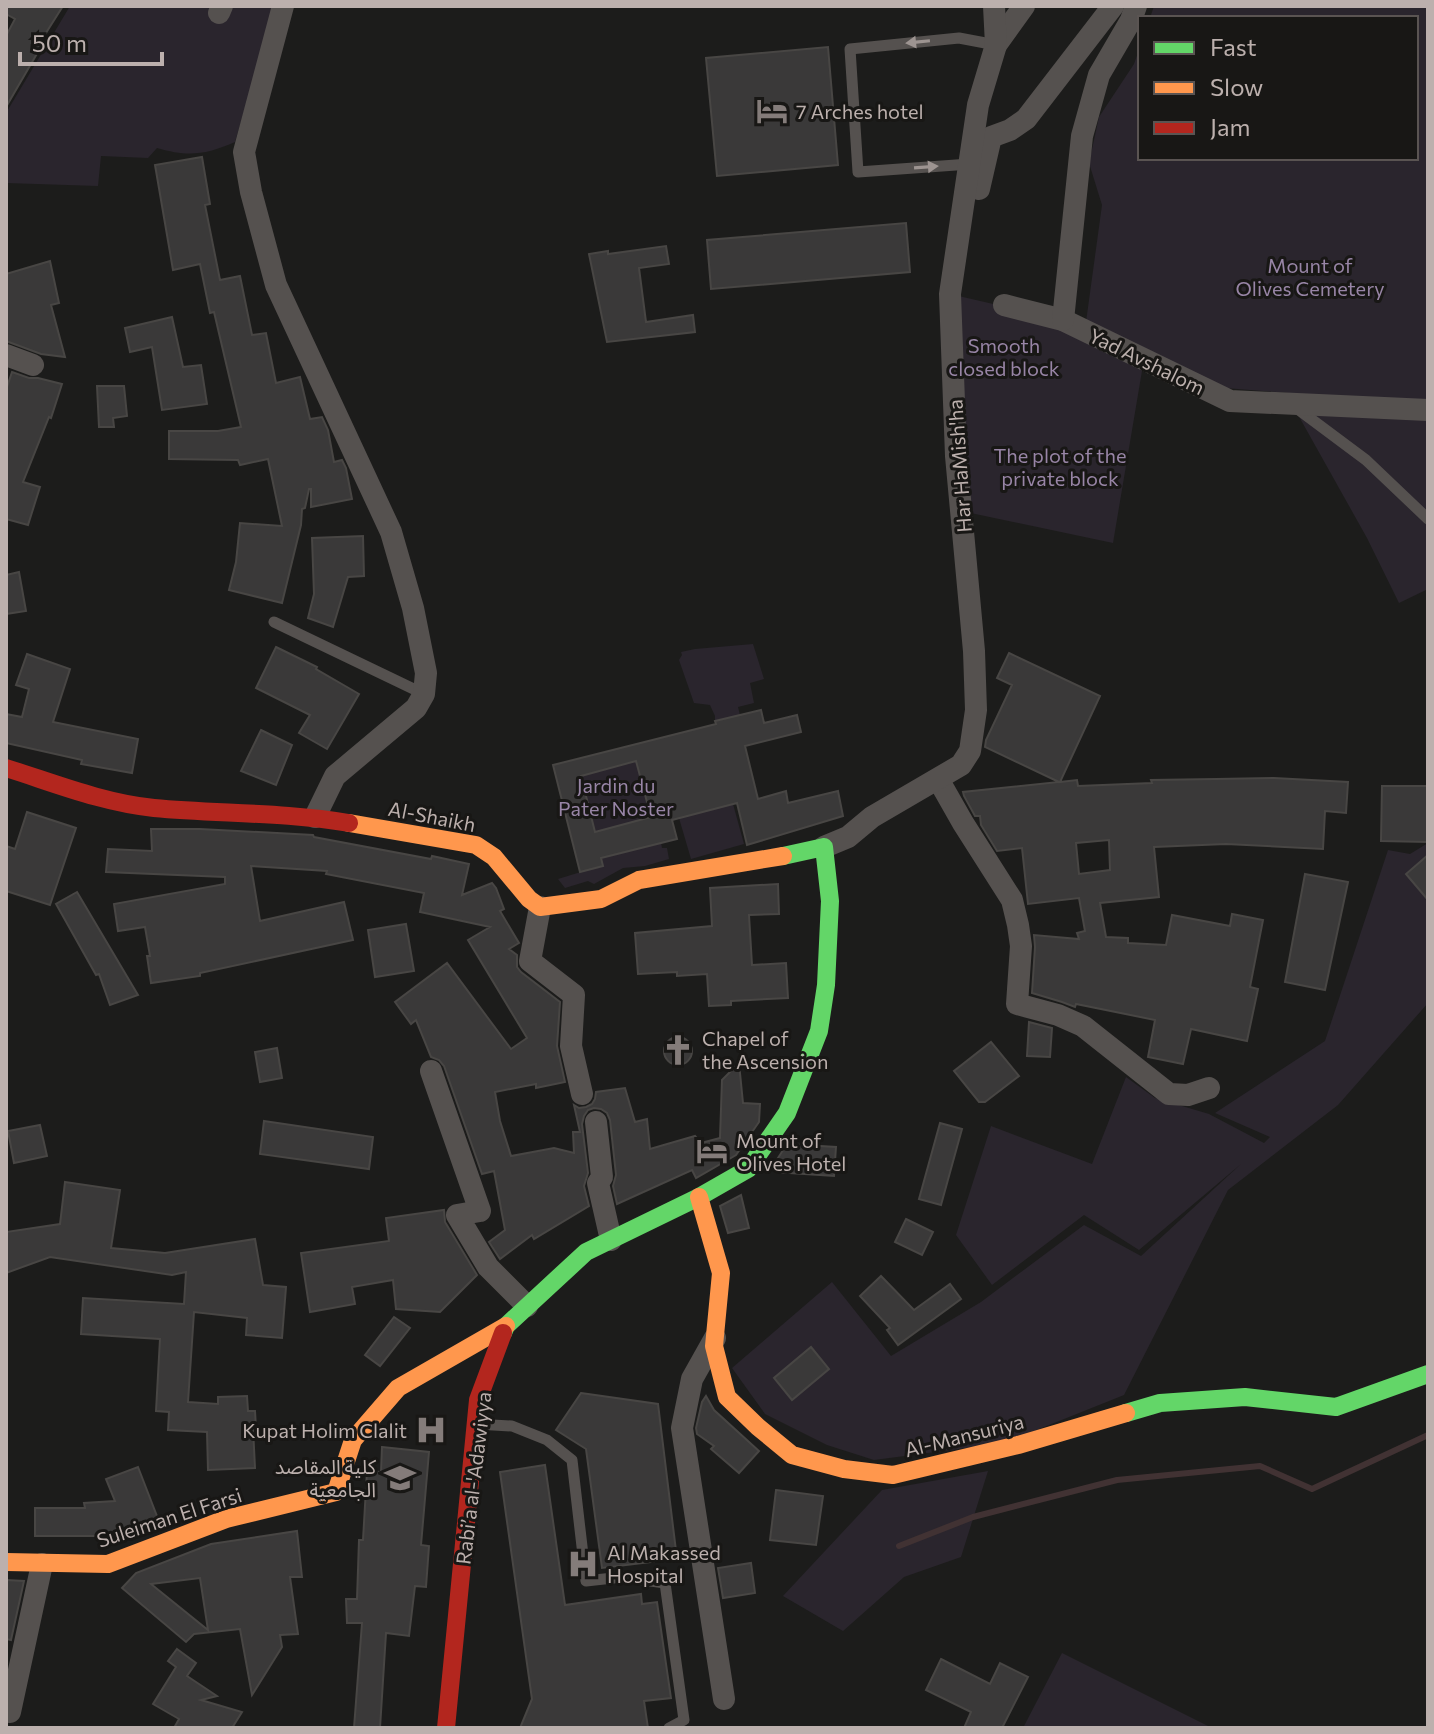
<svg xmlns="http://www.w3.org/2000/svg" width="1434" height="1734" font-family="Commissioner,'Noto Sans Arabic',sans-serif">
<rect width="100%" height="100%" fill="#1c1c1b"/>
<!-- green -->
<g fill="#2a252d">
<path d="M70 6H275L235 142C205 155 188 157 157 148L148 158 101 156 98 186 6 183V113Z"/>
<polygon points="1154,6 1428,6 1428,404 1225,388 1086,322 1102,205 1089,163 1099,117 1134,64 1140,47 1140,158 1416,158 1416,18 1150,18"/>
<polygon points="950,294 1063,320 1143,365 1113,543 966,512"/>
<polygon points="1297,413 1428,415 1428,589 1399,603 1367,538"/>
<polygon points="753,644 764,679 750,683 754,703 738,707 740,715 715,721 715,716 710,705 694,703 679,660 682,655 681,652 695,649"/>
<polygon points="636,761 651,817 595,832 581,776"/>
<polygon points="733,804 744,844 691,859 679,818"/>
<polygon points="659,832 662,848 667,848 669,859 645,866 623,868 594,884 588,881 565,888 558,879 584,871 595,850"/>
<polygon points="1428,843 1428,1003 1338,1105 1228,1190 1124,1395 1004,1443 874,1460 827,1445 765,1414 732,1368 832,1282 891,1356 981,1302 1084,1225 1141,1256 1241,1164 1139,1250 1084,1215 992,1285 956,1235 991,1126 1092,1164 1126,1077 1155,1098 1209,1114 1264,1143 1270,1137 1215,1113 1325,1041 1388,850 1410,854"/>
<polygon points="988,1471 961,1557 904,1577 843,1631 783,1596 882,1490"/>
<polygon points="1062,1653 1212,1728 1023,1728"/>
</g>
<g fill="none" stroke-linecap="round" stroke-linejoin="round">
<!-- stream -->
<polyline stroke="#413233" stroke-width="6" points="899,1546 973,1517 1117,1480 1260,1466 1312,1489 1428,1435"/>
</g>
<!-- building -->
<g fill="#3a3939" stroke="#484644" stroke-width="2" fill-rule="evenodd">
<polygon points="6,6 63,6 39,44 42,45 6,107 6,36 15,19 6,14"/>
<polygon points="828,47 838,165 717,176 706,58"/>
<polygon points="202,157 210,204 205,205 220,280 240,276 252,335 266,333 276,383 300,377 310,419 322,417 328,430 334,462 342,460 346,468 352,499 311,507 311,489 309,489 305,508 302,509 301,525 282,603 229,590 236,562 240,523 282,526 268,459 240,465 238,460 169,459 169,431 218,431 241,427 214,312 210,313 200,264 173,270 155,165"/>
<polygon points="906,223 910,272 711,289 707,240"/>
<polygon points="666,246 669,264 639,268 646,322 693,315 695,332 607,342 589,254 608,251 608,254"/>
<polygon points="50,261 59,303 51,305 65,357 41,354 6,341 6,274"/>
<polygon points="172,317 183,367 201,365 207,404 162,410 152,347 130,352 125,328"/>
<polygon points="12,372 29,378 38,378 62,384 51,418 49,417 23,482 40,487 28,525 6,519 6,390"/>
<polygon points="97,386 124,386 127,416 113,418 114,427 99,427"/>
<polygon points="363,536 364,576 348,577 333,627 308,618 314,594 312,538"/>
<polygon points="19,572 26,611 6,614 6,575"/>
<polygon points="276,647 317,667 316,669 359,694 327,749 299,733 310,715 256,688"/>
<path d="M1009 653 1100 696 1060 782 1077 780 1078 786 1152 783 1151 780 1216 779 1274 778 1348 782 1346 813 1325 811 1323 849 1226 844 1154 847 1159 897 1100 903 1106 937 1128 938V943L1166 945 1172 915 1230 926 1232 914 1263 920 1250 987 1258 989 1247 1041 1191 1029 1183 1064 1148 1057 1155 1020 1076 1004 1075 1007 1062 1002 1032 993 1035 947 1034 935 1079 939 1077 933 1085 931 1079 898 1028 904 1022 848 997 851 981 825 980 816H975L964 796 963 792 1059 782 985 747 986 740 1012 685 997 678ZM1109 840 1110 870 1079 874 1076 843Z"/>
<polygon points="27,654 70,669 53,722 138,739 132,773 81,764 82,760 6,743 6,714 22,717 29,689 16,685"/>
<path d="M761 710 764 723 797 715 801 732 745 746 758 799 786 791 788 803 838 791 843 816 747 845 737 803 672 820 677 839 601 858 603 866 580 872 553 765 716 724 715 721ZM636 761 651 817 595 832 581 776Z"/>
<polygon points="261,730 292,745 276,785 241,771"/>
<polygon points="1382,786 1428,786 1428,842 1381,841"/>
<polygon points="27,812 76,828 50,905 6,891 6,846 15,849"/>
<polygon points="151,829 200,829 313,835 314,837 431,859 432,856 469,864 462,895 492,883 496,888 504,909 500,911 519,943 509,949 517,955 517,967 521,972 560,1002 557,1046 565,1082 536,1088 536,1084 495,1092 500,1121 511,1156 554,1148 574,1153 573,1132 580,1132 574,1105 579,1108 586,1107 592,1104 595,1099 596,1092 625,1088 635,1122 647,1119 650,1149 695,1136 701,1143 720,1138 722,1080 739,1063 743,1103 760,1104 759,1122 736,1155 696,1178 692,1170 617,1204 613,1186 616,1175 610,1120 607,1113 601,1109 594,1108 588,1110 584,1116 582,1124 588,1173 584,1186 589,1206 534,1239 532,1235 500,1259 489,1242 505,1230 494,1171 482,1174 444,1066 439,1060 431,1057 416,1020 411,1024 395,1002 447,963 511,1049 527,1038 468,940 490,927 420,912 424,893 326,874 327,871 251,866 260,921 344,902 353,940 200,973 200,976 151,983 147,956 150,956 145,927 118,931 114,904 225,884 225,877 106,872 108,849 152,851"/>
<polygon points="1428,855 1428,900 1406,874"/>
<polygon points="1305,874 1348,882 1325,990 1285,982"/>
<polygon points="778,884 779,914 749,915 752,965 786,963 788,998 731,1001 731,1005 709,1006 707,974 677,976 677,972 638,974 635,933 712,926 710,888"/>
<polygon points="77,892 138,995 110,1005 99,974 96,975 56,904"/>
<polygon points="406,924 414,971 375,977 368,930"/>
<polygon points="1029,1022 1052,1028 1050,1057 1027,1056"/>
<circle cx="678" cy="1051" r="14"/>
<polygon points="991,1042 1019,1076 985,1102 979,1102 954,1071"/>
<polygon points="277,1048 282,1078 260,1082 255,1052"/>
<polygon points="264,1121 373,1137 369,1169 260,1154"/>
<polygon points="940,1123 962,1129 941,1205 919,1199"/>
<polygon points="40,1125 47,1156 14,1163 8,1131"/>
<polygon points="787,1144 836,1147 834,1176 775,1172 776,1161"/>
<polygon points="65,1182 120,1190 111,1248 165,1253 255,1239 263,1285 286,1287 282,1338 246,1335 247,1318 194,1312 188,1402 218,1404 218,1397 247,1396 248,1411 255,1411 256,1428 253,1428 255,1468 208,1470 207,1432 168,1430 169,1412 156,1411 160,1339 81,1334 83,1298 184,1304 186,1272 172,1275 50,1257 6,1273 6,1232 60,1224"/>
<polygon points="741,1195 749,1228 728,1233 720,1206"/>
<polygon points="444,1210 445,1222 477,1275 440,1312 396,1309 393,1280 352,1287 355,1304 310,1312 301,1253 389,1241 386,1218"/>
<polygon points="906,1219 933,1232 922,1255 895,1242"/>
<polygon points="881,1276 914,1310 950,1284 961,1299 898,1345 887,1330 890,1328 860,1296"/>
<polygon points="394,1317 410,1328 380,1366 365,1355"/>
<polygon points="811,1347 829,1369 792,1400 774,1378"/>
<polygon points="581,1393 658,1404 677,1559 602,1568 586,1449 556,1430"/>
<polygon points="706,1396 714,1410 759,1451 739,1473 711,1449 714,1446 697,1434 696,1428 702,1402"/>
<polygon points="382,1447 429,1452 421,1545 429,1546 426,1587 415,1586 409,1636 386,1633 380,1728 354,1728 362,1623 347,1623 346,1599 357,1599 359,1540 363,1540 367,1471 381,1472"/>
<polygon points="545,1465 565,1605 641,1594 642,1604 657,1602 671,1698 644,1701 648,1728 520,1728 532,1699 500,1472"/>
<polygon points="138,1467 160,1524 129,1536 128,1533 94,1536 35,1536 35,1508 85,1508 84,1503 115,1501 106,1479"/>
<polygon points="776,1490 823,1496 816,1545 770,1540"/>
<path d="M297 1531 302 1577H290L298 1634 280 1635 282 1647 252 1695 240 1629 194 1634 186 1642 122 1588 136 1573 211 1544ZM200 1578 208 1630 151 1584Z"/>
<polygon points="751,1563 755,1593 723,1598 718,1568"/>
<polygon points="6,1580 24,1581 11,1640 6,1639"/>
<polygon points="177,1649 196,1663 187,1676 217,1696 201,1700 242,1712 232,1728 174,1728 179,1719 153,1704 176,1667 168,1661"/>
<polygon points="941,1659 990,1684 1000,1663 1028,1677 1002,1728 964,1728 971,1712 926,1690"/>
</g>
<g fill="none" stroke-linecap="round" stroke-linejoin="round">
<!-- lane -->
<g stroke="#55514f" stroke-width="11">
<polyline points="970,164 858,172 850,49 959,38 996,45"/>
<polyline points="1295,407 1366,460 1428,519"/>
<polyline points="274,622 424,694"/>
<polyline points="476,1424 512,1426 547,1440 572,1460 586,1581 622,1577 665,1583 684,1720 669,1728"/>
</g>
<!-- street -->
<g stroke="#55514f" stroke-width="22">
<polyline points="283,6 244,152 251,192 276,285 391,532 413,608 426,673 424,694 416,708 335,776 315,817"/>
<polyline points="219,13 222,6"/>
<polyline points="996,45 1024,6"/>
<polyline points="979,189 991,137 1010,130 1026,119 1113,6"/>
<polyline points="1004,305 1063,320 1230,401 1428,410"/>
<polyline points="1063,320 1082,136 1099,75 1131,20 1136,6"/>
<polyline points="6,355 33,365"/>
<polyline points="938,779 963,823 1012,900 1018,925 1021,946 1017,1004 1058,1015 1083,1026 1169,1094 1188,1095 1209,1088"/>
<polyline points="824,847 848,837 872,817 961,765 970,751 976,710 974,651 956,456 950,294 978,105 996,45 994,6"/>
<polyline points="540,907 530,961 574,995 571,1046 582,1094"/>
<polyline points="431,1071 480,1211 457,1215 488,1267 527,1306"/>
<polyline points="596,1122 602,1177 598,1183 611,1240"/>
<polyline points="715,1338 692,1379 682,1428 724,1699"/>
<polyline points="10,1712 42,1564"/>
</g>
<!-- fast -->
<g stroke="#63d668" stroke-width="18">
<polyline points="503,1333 506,1326 586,1252 699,1197 748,1169 787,1113 819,1031 826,985 830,901 824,847 783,856"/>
<polyline points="1126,1413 1160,1403 1245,1397 1336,1407 1428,1374"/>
</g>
<!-- slow -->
<g stroke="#ff974d" stroke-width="18">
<polyline points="349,823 476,845 494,857 529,899 540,907 601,899 639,880 783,856"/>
<polyline points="699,1197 721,1273 714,1346 727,1397 758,1427 792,1455 844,1469 893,1475 1018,1445 1126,1413"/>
<polyline points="6,1562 108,1564 226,1519 336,1492 353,1440 398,1388 506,1326"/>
</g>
<!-- jam -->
<g stroke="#b3261e" stroke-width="18">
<path d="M6 768C54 783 103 803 154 808 219 814 284 812 349 823"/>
<polyline points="446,1728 478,1400 503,1333"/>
</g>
</g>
<!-- one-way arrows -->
<defs><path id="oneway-solid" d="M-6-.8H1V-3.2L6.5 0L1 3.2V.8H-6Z" transform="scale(2)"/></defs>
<g fill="#9d9491">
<use href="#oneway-solid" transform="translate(918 42) rotate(174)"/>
<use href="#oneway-solid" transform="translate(926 167) rotate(-4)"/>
</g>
<!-- icons -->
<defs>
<symbol id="hotel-bare" viewBox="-9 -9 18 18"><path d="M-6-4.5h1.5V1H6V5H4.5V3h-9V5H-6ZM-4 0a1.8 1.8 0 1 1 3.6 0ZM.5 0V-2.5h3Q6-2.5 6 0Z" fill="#847c7a" stroke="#181715" stroke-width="2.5" paint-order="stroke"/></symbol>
<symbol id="church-bare" viewBox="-9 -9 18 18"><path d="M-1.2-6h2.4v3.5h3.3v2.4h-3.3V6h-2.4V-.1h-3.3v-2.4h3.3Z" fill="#847c7a" stroke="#181715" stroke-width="2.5" paint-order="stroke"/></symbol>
<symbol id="hospital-bare" viewBox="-9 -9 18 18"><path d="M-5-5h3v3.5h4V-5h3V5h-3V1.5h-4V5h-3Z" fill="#847c7a" stroke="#181715" stroke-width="2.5" paint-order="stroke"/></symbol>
<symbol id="university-bare" viewBox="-9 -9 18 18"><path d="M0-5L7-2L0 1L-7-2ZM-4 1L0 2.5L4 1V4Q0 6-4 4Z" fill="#847c7a" stroke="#181715" stroke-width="2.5" paint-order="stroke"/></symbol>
</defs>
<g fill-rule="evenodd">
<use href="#hotel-bare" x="750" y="89" width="44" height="44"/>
<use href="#church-bare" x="656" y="1028" width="44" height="44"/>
<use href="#hotel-bare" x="690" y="1129" width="44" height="44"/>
<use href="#hospital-bare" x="409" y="1408" width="44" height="44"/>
<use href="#university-bare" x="378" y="1456" width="44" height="44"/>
<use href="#hospital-bare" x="561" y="1542" width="44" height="44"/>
</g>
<g text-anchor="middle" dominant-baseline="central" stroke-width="6" stroke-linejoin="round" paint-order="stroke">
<!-- poi labels -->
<g font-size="20" fill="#bcb0ad" stroke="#181715" text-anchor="start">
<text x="796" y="111">7 Arches hotel</text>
<text x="702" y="1038">Chapel of<tspan x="702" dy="23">the Ascension</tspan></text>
<text x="736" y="1140">Mount of<tspan x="736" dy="23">Olives Hotel</tspan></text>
<text x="407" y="1430" text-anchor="end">Kupat Holim Clalit</text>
<text x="376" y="1466" text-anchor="end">كلية المقاصد<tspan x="376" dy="23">الجامعية</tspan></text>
<text x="607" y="1552">Al Makassed<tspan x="607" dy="23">Hospital</tspan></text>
</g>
<!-- park labels -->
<g font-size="20" fill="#9885a6" stroke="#181715">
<text x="1310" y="265">Mount of<tspan x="1310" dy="23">Olives Cemetery</tspan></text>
<text x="1004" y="345">Smooth<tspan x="1004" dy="23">closed block</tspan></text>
<text x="1060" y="455">The plot of the<tspan x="1060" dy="23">private block</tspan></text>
<text x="616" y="785">Jardin du<tspan x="616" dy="23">Pater Noster</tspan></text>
</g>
<!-- street labels -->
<g font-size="20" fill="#bcb0ad" stroke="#181715">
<text transform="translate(1147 361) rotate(26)">Yad Avshalom</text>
<text transform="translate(959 466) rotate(-94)">Har HaMish'ha</text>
<text transform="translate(432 816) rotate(11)">Al-Shaikh</text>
<text transform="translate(964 1435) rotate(-14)">Al-Mansuriya</text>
<text transform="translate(473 1478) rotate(-83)">Rabiʼa al-'Adawiyya</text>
<text transform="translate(169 1517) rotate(-18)">Suleiman El Farsi</text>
</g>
</g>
<!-- border -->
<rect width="1434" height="1734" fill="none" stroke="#bcb0ad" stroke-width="16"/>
<!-- legend -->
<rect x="1138" y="16" width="280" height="144" fill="#181715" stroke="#5a5452" stroke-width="2"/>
<rect x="1154" y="42" width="40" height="12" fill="#63d668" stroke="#5a5452" stroke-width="2"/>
<text x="1210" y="56" font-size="24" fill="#bcb0ad">Fast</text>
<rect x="1154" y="82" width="40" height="12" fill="#ff974d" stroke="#5a5452" stroke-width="2"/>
<text x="1210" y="96" font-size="24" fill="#bcb0ad">Slow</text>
<rect x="1154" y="122" width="40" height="12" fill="#b3261e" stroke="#5a5452" stroke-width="2"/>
<text x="1210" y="136" font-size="24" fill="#bcb0ad">Jam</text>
<!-- scale -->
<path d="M20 52v12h142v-12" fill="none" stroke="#bcb0ad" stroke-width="4"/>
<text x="32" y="52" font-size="24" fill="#bcb0ad" stroke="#181715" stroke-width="6" paint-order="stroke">50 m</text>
</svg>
